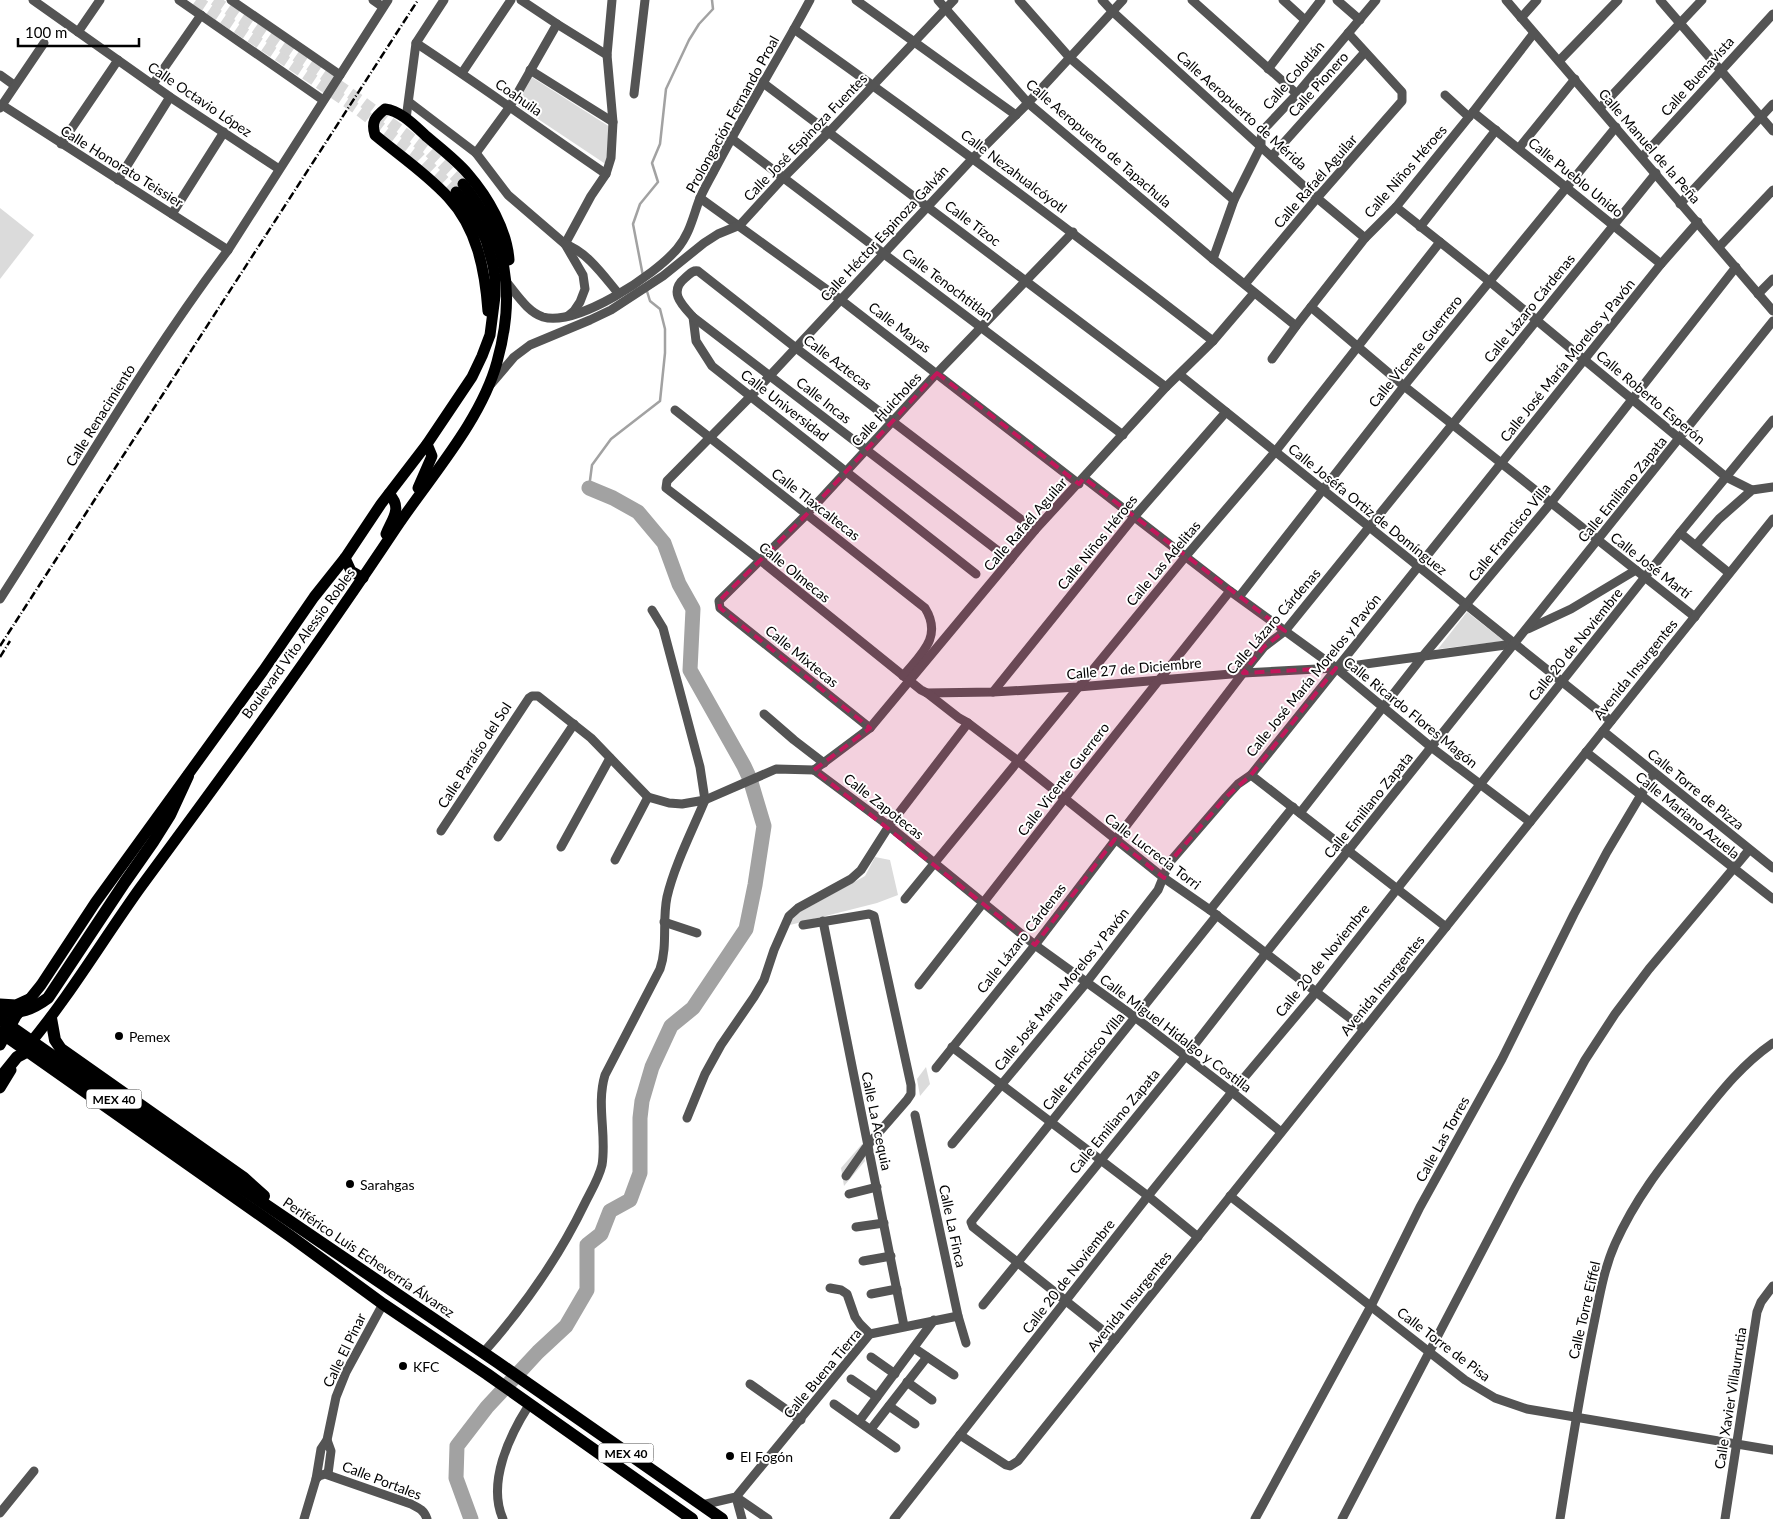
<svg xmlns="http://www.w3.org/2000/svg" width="1773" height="1519" font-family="Lato,sans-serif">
<rect width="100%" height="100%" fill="#fff"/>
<!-- green -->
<g fill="#dbdbdb">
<polygon points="530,76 610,127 607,165 517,105"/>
<polygon points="0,208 34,235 0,279"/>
<polygon points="1467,612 1504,641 1438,649"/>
<polygon points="875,857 890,860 898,895 877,903 790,925 791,917 865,876"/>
<polygon points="926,1067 930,1084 920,1096 917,1079"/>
<polygon points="862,1144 865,1161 844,1186 841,1168"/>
</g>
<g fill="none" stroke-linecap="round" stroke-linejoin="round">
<!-- stream -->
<g stroke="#a2a2a2" stroke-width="2.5">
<polyline points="643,276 633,224 640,204 658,182 652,163 660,144 666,89 689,40 699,24 713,9 712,0"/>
<polyline points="589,488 592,465 611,439 660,401 665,353 665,329 660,309 650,301 646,288"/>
</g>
<!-- river -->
<polyline stroke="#a2a2a2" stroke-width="15" points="471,1519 456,1478 457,1446 487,1407 538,1352 566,1326 587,1290 587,1245 601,1234 610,1211 630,1200 640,1173 640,1118 642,1101 652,1067 671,1026 693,1008 746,929 755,885 764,826 750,779 744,766 690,670 693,609 679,584 664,543 638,512 613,498 589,488"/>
<!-- major-tunnel -->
<g stroke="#d9d9d9" stroke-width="11" stroke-dasharray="11 5.5" stroke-linecap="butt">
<polyline points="196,0 357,109 419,156 456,192"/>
<polyline points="214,0 363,102 427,150 463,184"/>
</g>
<!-- minor -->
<g stroke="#545454" stroke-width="9">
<polyline points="33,0 170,97 279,169"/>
<polyline points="179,0 323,100"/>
<polyline points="231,0 340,75"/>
<polyline points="373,0 383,7"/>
<polyline points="521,0 557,24 607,55"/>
<polyline points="856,0 1016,115"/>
<polyline points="938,0 1028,103 1213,259 1296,326"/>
<polyline points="1019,0 1070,58 1234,200"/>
<polyline points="1102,0 1113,12 1317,198 1365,238"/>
<polyline points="1123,0 1028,103 973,158 751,396 667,481 666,488 760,560 921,690 927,693 993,692 1078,687 1243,673 1336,668 1513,644"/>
<polyline points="1192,0 1297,94"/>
<polyline points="1283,0 1305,20"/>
<polyline points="1337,0 1360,20"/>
<polyline points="1506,0 1773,311"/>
<polyline points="1660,0 1773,131"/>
<polyline points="1521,18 1537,0"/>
<path d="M794 29C936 130 1075 234 1213 341"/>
<polyline points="78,32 100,0"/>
<path d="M416 43C480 85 543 131 606 174"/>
<polyline points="1559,61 1618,0"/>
<polyline points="1268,69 1321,0"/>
<polyline points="530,70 613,122"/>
<polyline points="462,73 511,0"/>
<polyline points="0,75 14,85"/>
<polyline points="762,82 1166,387"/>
<polyline points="153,84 201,15"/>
<polyline points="634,94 645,0"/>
<polyline points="1445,95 1469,117"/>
<polyline points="409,102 476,153 508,195 565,244 583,275 585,289 580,302 574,311 568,316"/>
<polyline points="2,105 228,250"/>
<polyline points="0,108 44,43"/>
<polyline points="1600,108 1702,0"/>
<polyline points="1473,112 1661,264"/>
<polyline points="406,119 416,43 444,0"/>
<polyline points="731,138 1123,435"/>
<polyline points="61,144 118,60"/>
<polyline points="1519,148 1575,79"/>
<polyline points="476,153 509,108 557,24"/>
<polyline points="1272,156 1365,52"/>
<polyline points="1642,157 1773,14"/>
<polyline points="118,180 170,97"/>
<polyline points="700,198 841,300 1079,484"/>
<polyline points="1680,204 1773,104"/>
<polyline points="1396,207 1489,281 1726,477 1752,490"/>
<polyline points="172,214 224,132"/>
<polyline points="1420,227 1496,130"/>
<polyline points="565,244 591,196 606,174 611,158 613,122 607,55 612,0"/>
<path d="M565 244C587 252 603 275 618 293"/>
<polyline points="1719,247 1773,190"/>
<polyline points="1213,259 1234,200 1261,146 1261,138 1264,129 1297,94 1376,0"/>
<path d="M508 284C518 296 528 312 543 317 577 327 655 275 677 249 690 234 693 216 700 198 704 189 709 180 714 171 744 113 779 58 810 0"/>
<polyline points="1245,284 1317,198 1402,101 1402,92 1348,33"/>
<polyline points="1758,294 1773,279"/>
<polyline points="1311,307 1404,386 1695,617"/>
<polyline points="693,317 696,341 712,366 976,574"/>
<polyline points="1272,359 1296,326 1365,238 1396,207 1473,112 1534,33"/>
<polyline points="1180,375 1611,721"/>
<polyline points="491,384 514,357 530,345 590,320 611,310 663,276 704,243 718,234 740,225 783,178 829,132 954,0"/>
<path d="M675 410 925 608C943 637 921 654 903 676"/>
<polyline points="1084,478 1230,591 1336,668 1431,747 1530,822"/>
<polyline points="1680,533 1729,573"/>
<polyline points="1696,545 1719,519 1752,490 1773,487"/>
<path d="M1010 560 693 317C682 305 668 292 685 278 690 274 692 270 698 271L796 348 1035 530"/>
<polyline points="1239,597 1404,386 1616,127"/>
<path d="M0 599C76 482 144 361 228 250L388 0"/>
<polyline points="652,610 663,628 700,767 705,800"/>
<polyline points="1528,629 1571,609 1636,570"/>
<polyline points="993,692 1134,517 1226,412"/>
<polyline points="927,693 959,718 968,723 1018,761 1164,878 1210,910 1364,1029"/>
<polyline points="764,714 794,740 824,763"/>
<polyline points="870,728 720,608 719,601 806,515 937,373 1073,232"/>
<polyline points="1603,731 1773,868"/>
<polyline points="1586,752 1773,899"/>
<polyline points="814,770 870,728 1035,530 1166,387 1213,341 1254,293"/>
<polyline points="814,770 889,826 1035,945 1136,1018 1232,1092 1281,1132"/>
<polyline points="1251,775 1446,927"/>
<polyline points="1300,813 1423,656 1550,504 1736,267"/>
<polyline points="441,831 529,698 532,696 538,696 591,738 648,797 669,803 682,804 705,800 776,769 814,770"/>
<polyline points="498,837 574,724"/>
<polyline points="561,847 610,758"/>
<polyline points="615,860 648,797"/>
<polyline points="905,899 1186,556 1275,452 1440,242"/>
<polyline points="1210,910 1293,807"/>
<polyline points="823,921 904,1326"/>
<polyline points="664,922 697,933"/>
<polyline points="803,925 869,914 874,916 911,1085 911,1094 907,1100 867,1146 846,1176"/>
<polyline points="919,985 1065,798 1230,591"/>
<polyline points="952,1047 1148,1196 1198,1237"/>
<polyline points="936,1068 1035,945 1243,673 1264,647 1285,631 1656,173"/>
<polyline points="915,1115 958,1316 966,1343"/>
<polyline points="687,1118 705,1074 721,1045 754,997 764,980 774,950 789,916 798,908 851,879 861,870 889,826 968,723"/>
<polyline points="952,1144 1086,983 1158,890 1169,863 1226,797 1238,784 1251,775 1661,264 1698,222"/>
<polyline points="849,1194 877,1187"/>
<polyline points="1230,1196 1465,1380 1495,1398 1527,1409 1773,1450"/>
<polyline points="856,1227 884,1223"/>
<polyline points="863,1261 891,1256"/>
<polyline points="830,1288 841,1290 847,1294 855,1317 860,1324 870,1334"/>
<polyline points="871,1294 897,1289"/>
<polyline points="983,1305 1185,1057 1266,953 1773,321"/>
<polyline points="1115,1340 973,1227 971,1222 1217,915"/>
<polyline points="914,1348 954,1375"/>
<path d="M483 1353C523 1308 559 1257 585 1203 591 1191 599 1178 602 1165 607 1135 596 1105 605 1075L660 969C668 946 662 921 667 897 674 866 693 829 705 800"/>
<polyline points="871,1357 895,1374"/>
<polyline points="851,1379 877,1397"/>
<polyline points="907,1382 932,1400"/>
<polyline points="750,1384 801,1420"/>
<polyline points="834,1404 896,1448"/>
<polyline points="889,1406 915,1424"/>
<polyline points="860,1420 934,1320"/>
<polyline points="871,1429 927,1357"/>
<polyline points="960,1435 1006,1465 1010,1466 1018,1461 1773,519"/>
<polyline points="327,1440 331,1451 328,1474"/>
<polyline points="316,1479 321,1449 327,1440 336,1397 346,1372 383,1304"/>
<polyline points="736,1497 768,1519"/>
<polyline points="736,1497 742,1519"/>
<polyline points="702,1505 736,1497 870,1334 958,1316"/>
<polyline points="0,1513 34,1471"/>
<path d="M304 1519 316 1479 319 1476 325 1474 411 1504C419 1508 424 1510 427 1519"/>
<path d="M503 1519C487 1483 509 1436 529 1405"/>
<polyline points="894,1519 1148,1196 1232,1092 1316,992 1397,889 1680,533 1773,420"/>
<polyline points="1255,1519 1371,1306 1420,1207 1502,1059 1574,914 1607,852 1654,773"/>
<polyline points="1342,1519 1516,1186 1585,1060 1615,1014 1649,969 1749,850"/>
<path d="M1560 1519C1570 1455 1580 1391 1593 1328 1599 1300 1603 1271 1615 1244 1636 1197 1663 1164 1695 1124 1719 1094 1741 1065 1773 1043"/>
<polyline points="1725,1519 1757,1312 1761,1302 1773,1286"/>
</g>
<!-- major -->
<g stroke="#000" stroke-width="11">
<path d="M488 311C485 270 477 228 448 197 427 174 399 155 375 135 371 122 375 117 385 109 401 111 414 125 426 136 440 148 456 160 468 174 488 197 507 230 509 260"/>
<polyline points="418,488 432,456 427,444"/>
<path d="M386 534C392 519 403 508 389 494"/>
<polyline points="345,558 351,571 363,578"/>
<polyline points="0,1004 16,1005 29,999"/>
<polyline points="0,1045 16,1016 41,985 95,903 263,671 314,597 345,558 381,504 427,444 472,377 482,356 490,335 495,296 495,278 493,265 486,240 469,208 456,192"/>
<path d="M27 1047C69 997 102 941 140 888 227 770 315 650 396 528 430 477 481 421 497 362 516 294 508 240 463 184"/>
<polyline points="0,1088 11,1070"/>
</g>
<!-- highway -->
<g stroke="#000" stroke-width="12">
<path d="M0 1011C19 1015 33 1009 48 998L125 882 153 842 170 815 188 776"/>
<polyline points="51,1018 55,1040 61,1049 244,1178 264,1196"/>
<polyline points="0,1019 228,1179 497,1362 722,1519"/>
<polyline points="0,1032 290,1236 383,1304 487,1374 692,1519"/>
<polyline points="0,1078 17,1057 34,1048"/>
</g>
<!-- rail -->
<g stroke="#000" stroke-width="2.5" stroke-dasharray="8 2.5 1 2.5" stroke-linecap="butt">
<polyline points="0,646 418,0"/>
<polyline points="0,657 10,641"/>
</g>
</g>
<!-- marked area -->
<path fill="#c2185b" fill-opacity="0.2" stroke="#c2185b" stroke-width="4" stroke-dasharray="10 6" stroke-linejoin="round" d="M937 373 1079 484 1084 478 1285 631 1264 647 1243 673 1336 668 1251 775 1226 797 1169 863 1164 878 1115 839 1035 945 814 770 870 728 720 608 719 601 806 515Z"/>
<!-- markers -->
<g fill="#000" stroke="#fff" stroke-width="2">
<circle cx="119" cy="1036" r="5"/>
<circle cx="350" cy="1184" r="5"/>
<circle cx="403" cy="1366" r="5"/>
<circle cx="730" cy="1456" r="5"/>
</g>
<g text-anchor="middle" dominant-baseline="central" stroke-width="4" stroke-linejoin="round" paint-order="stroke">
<!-- shield labels -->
<g fill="#fff" stroke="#4c4c4c" stroke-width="1">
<rect x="86.5" y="1089.5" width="55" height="19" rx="4"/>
<rect x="598.5" y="1443.5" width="55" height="19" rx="4"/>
</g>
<g font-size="12" font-weight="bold" fill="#000">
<text x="114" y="1099">MEX 40</text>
<text x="626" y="1453">MEX 40</text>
</g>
<!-- street labels -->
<g font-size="14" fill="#000" stroke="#fff">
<text transform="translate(1293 75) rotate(-49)">Calle Colotlán</text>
<text transform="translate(1697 76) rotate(-48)">Calle Buenavista</text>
<text transform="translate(1318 84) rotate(-48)">Calle Pionero</text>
<text transform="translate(519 97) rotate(35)">Coahuila</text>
<text transform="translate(200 99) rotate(34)">Calle Octavio López</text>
<text transform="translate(1242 110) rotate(42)">Calle Aeropuerto de Mérida</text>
<text transform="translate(732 114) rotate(-61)">Prolongación Fernando Proal</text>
<text transform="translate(805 137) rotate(-46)">Calle José Espinoza Fuentes</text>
<text transform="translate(1099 143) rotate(41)">Calle Aeropuerto de Tapachula</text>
<text transform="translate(1650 146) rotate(49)">Calle Manuel de la Peña</text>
<text transform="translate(122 166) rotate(32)">Calle Honorato Teissier</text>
<text transform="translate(1014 171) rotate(37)">Calle Nezahualcóyotl</text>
<text transform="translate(1405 171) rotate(-49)">Calle Niños Héroes</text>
<text transform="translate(1576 177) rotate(39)">Calle Pueblo Unido</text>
<text transform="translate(1315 181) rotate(-49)">Calle Rafaél Aguilar</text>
<text transform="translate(973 223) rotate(37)">Calle Tízoc</text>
<text transform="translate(884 233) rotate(-47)">Calle Héctor Espinoza Galván</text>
<text transform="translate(948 284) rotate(37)">Calle Tenochtitlan</text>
<text transform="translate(1529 308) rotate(-51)">Calle Lázaro Cárdenas</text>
<text transform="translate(900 327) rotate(37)">Calle Mayas</text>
<text transform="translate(1415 351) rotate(-51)">Calle Vicente Guerrero</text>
<text transform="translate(1567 360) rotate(-51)">Calle José María Morelos y Pavón</text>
<text transform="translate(838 362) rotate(37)">Calle Aztecas</text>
<text transform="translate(1651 397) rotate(40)">Calle Roberto Esperón</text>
<text transform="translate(824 400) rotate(38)">Calle Incas</text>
<text transform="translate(785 405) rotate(38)">Calle Universidad</text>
<text transform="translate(886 409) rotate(-47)">Calle Huicholes</text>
<text transform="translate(100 415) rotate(-58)">Calle Renacimiento</text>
<text transform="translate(1622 489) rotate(-51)">Calle Emiliano Zapata</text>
<text transform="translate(816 504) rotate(38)">Calle Tlaxcaltecas</text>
<text transform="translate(1368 509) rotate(39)">Calle Joséfa Ortiz de Domínguez</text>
<text transform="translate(1025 524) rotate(-49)">Calle Rafaél Aguilar</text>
<text transform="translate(1509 532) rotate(-51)">Calle Francisco Villa</text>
<text transform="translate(1097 542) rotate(-51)">Calle Niños Héroes</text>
<text transform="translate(1163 563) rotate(-50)">Calle Las Adelitas</text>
<text transform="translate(1651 565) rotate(38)">Calle José Martí</text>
<text transform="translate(795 572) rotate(39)">Calle Olmecas</text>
<text transform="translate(1273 621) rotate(-49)">Calle Lázaro Cárdenas</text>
<text transform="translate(298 643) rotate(-54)">Boulevard Vito Alessio Robles</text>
<text transform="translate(1575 644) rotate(-51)">Calle 20 de Noviembre</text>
<text transform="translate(802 656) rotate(39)">Calle Mixtecas</text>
<text transform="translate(1134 668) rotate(-5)">Calle 27 de Diciembre</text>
<text transform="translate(1635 669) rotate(-51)">Avenida Insurgentes</text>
<text transform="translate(1313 675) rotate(-51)">Calle José María Morelos y Pavón</text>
<text transform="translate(1411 712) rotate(39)">Calle Ricardo Flores Magón</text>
<text transform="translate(474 755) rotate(-57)">Calle Paraíso del Sol</text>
<text transform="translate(1063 779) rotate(-52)">Calle Vicente Guerrero</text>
<text transform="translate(1696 789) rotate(39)">Calle Torre de Pizza</text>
<text transform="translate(1368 805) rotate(-51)">Calle Emiliano Zapata</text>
<text transform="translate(884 806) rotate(38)">Calle Zapotecas</text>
<text transform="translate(1688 815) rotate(39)">Calle Mariano Azuela</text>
<text transform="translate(1153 851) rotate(37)">Calle Lucrecia Torri</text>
<text transform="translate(1021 938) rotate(-52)">Calle Lázaro Cárdenas</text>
<text transform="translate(1322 960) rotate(-51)">Calle 20 de Noviembre</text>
<text transform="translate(1382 985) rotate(-51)">Avenida Insurgentes</text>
<text transform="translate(1061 989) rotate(-51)">Calle José María Morelos y Pavón</text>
<text transform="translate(1176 1033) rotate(37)">Calle Miguel Hidalgo y Costilla</text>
<text transform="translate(1083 1061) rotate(-51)">Calle Francisco Villa</text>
<text transform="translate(877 1121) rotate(78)">Calle La Acequia</text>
<text transform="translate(1114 1121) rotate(-50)">Calle Emiliano Zapata</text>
<text transform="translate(1442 1139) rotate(-61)">Calle Las Torres</text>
<text transform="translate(953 1226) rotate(78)">Calle La Finca</text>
<text transform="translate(369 1257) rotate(34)">Periférico Luis Echeverría Álvarez</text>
<text transform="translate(1068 1276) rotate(-52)">Calle 20 de Noviembre</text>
<text transform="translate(1129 1301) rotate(-51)">Avenida Insurgentes</text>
<text transform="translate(1584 1310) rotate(-77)">Calle Torre Eiffel</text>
<text transform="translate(1444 1344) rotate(37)">Calle Torre de Pisa</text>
<text transform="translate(344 1350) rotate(-64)">Calle El Pinar</text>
<text transform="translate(822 1373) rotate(-50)">Calle Buena Tierra</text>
<text transform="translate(1730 1398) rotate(-81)">Calle Xavier Villaurrutia</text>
<text transform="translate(382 1480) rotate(21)">Calle Portales</text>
</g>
<!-- poi labels -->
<g font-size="14" fill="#000" stroke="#fff" text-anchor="start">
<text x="129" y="1036">Pemex</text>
<text x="360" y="1184">Sarahgas</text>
<text x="413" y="1366">KFC</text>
<text x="740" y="1456">El Fogón</text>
</g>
</g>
<!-- scale -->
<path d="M18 38v8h121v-8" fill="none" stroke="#000000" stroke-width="2.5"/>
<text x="25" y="38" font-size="15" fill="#000000" stroke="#ffffff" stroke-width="4" paint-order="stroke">100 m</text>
</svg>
